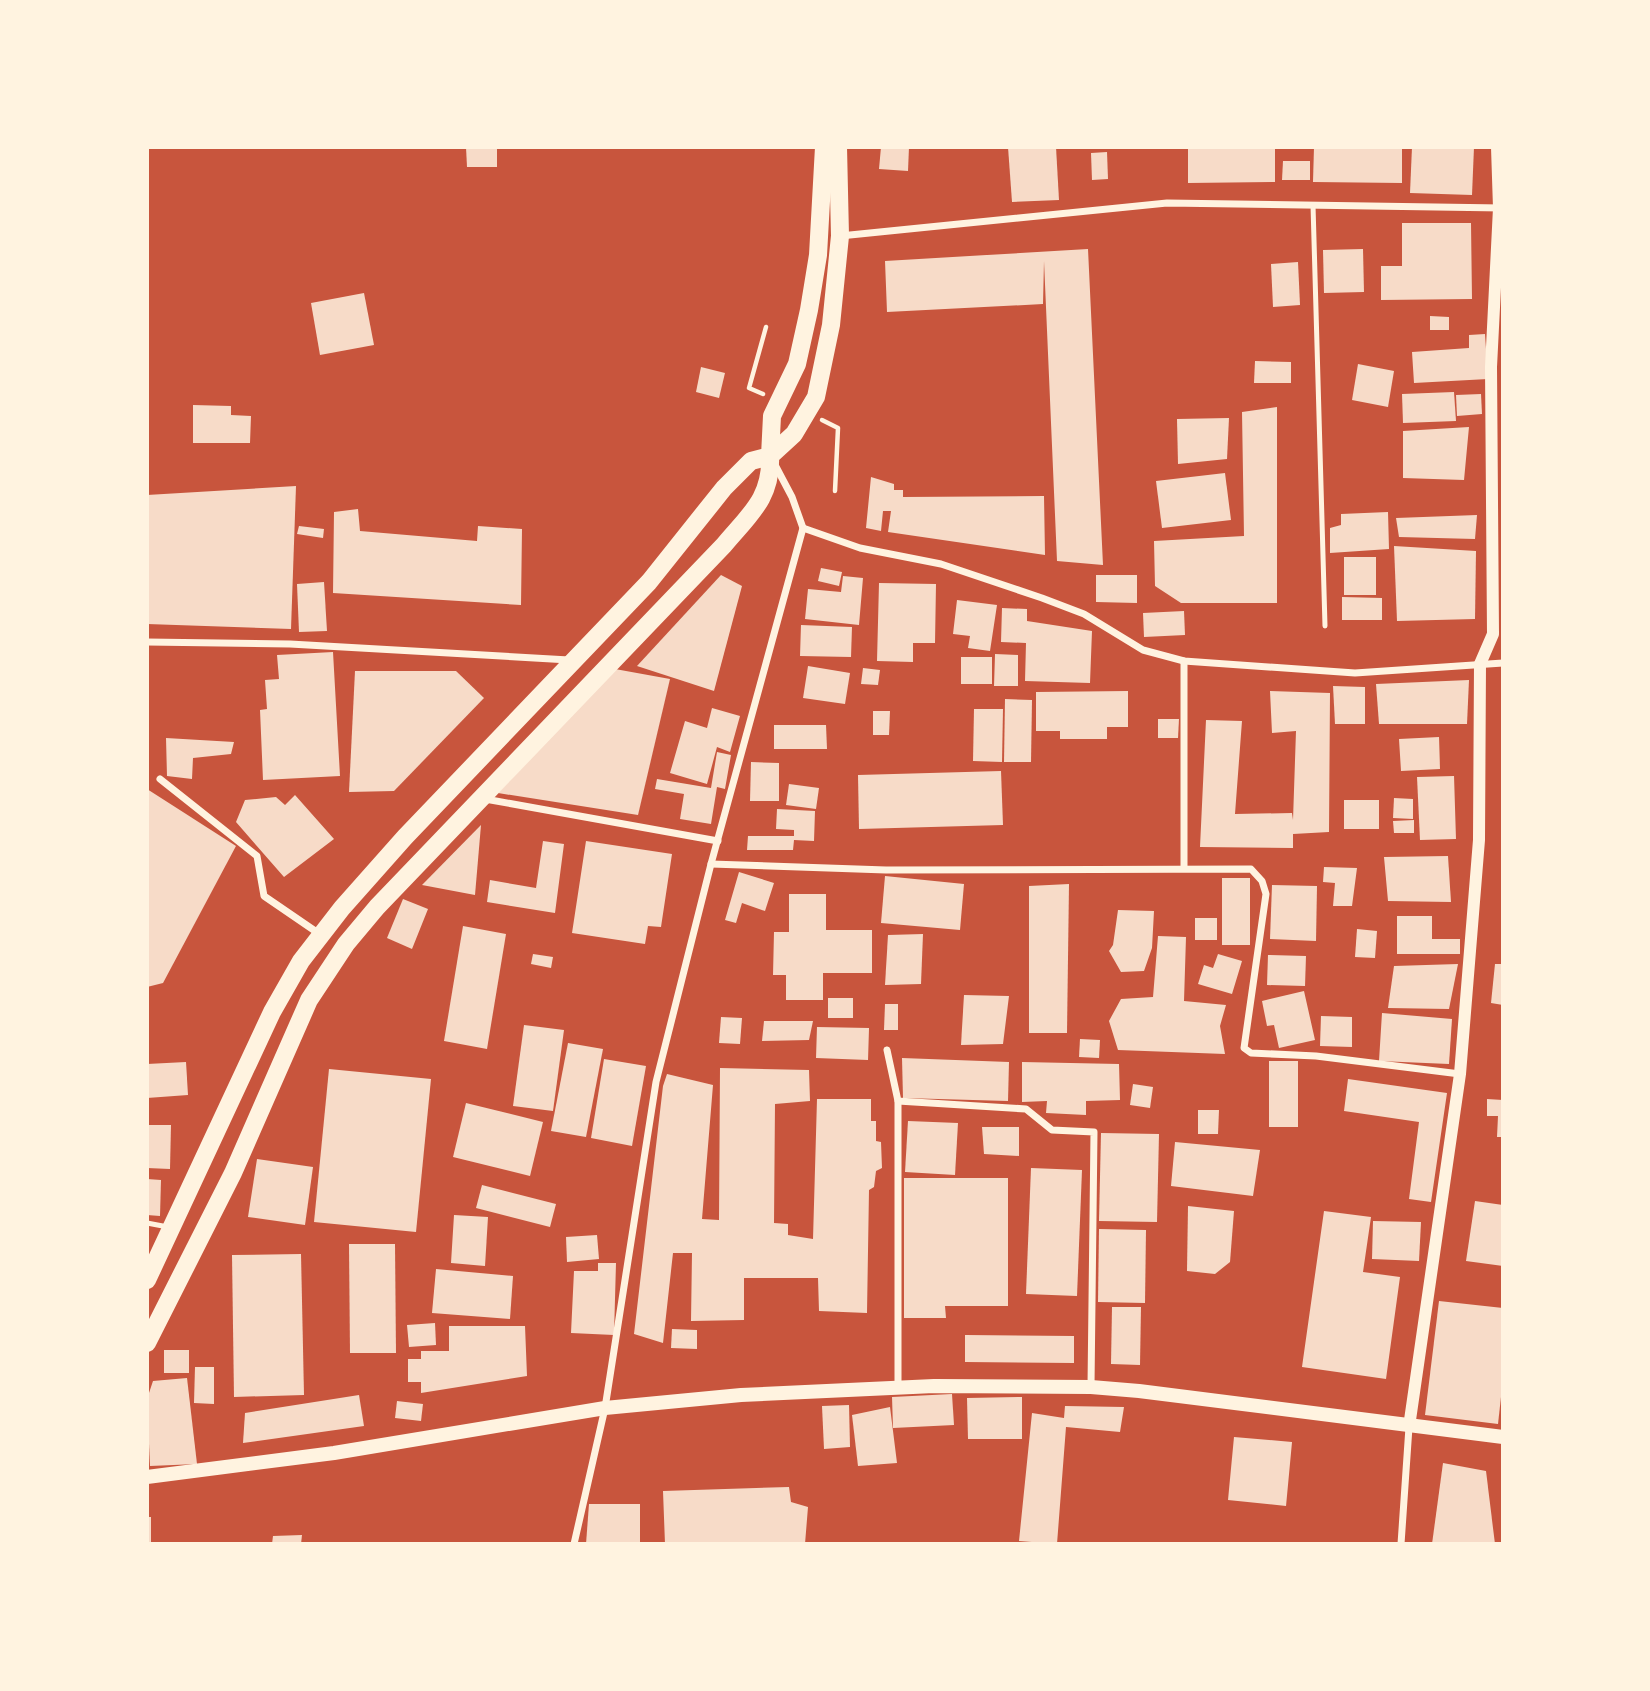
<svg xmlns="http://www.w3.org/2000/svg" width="1650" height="1691" font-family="'IBM Plex Sans',sans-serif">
<rect width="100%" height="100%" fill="#c8553d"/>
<!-- building -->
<g fill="#f7dbc8">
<polygon points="466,147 497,147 497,167 467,167"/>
<polygon points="881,147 909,147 908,171 879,169"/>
<polygon points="1008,147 1056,147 1059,200 1012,202"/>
<polygon points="1188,147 1275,147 1275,182 1188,183"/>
<polygon points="1314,147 1402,147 1402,183 1313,182"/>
<polygon points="1412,147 1474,147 1472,195 1410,193"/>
<polygon points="1107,152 1108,179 1092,180 1091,153"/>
<polygon points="1283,161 1310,161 1310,180 1282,180"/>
<polygon points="1402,223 1471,223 1472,299 1381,300 1381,266 1402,266"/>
<polygon points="1088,249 1103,565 1057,561 1044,261 1043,304 887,312 885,261"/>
<polygon points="1363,249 1364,292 1324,293 1323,250"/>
<polygon points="1298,262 1300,305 1273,307 1271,264"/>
<polygon points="364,293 374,345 320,355 311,303"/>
<polygon points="1430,316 1449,317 1449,330 1430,330"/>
<polygon points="1485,334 1488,379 1414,383 1412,352 1469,348 1469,335"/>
<polygon points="1255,361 1291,362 1291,383 1254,383"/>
<polygon points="1358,364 1394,371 1388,407 1352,400"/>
<polygon points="701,367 725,373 719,398 696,392"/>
<polygon points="1454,392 1456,421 1403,423 1402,394"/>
<polygon points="1481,394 1482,414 1457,416 1456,395"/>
<polygon points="193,405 231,406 231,415 251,416 250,443 193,443"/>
<polygon points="1277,407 1277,603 1181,603 1155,586 1154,541 1244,536 1242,412"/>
<polygon points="1229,418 1227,459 1178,464 1177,419"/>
<polygon points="1469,427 1464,480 1403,478 1403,431"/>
<polygon points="1225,473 1231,520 1162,528 1156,481"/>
<polygon points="871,477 894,484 894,490 903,490 903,497 1044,496 1045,555 888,532 891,511 883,511 881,531 866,528"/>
<polygon points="296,486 291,629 147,624 147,495"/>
<polygon points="358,509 360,531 477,541 478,526 522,529 521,605 333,593 334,512"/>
<polygon points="1388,512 1389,549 1330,553 1330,528 1341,525 1341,514"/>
<polygon points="1477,515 1475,539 1399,537 1396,518"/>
<polygon points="299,526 324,529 323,538 297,534"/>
<polygon points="1394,546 1476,551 1475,619 1397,621"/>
<rect x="1344" y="557" width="32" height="38"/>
<polygon points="821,568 842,572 839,586 818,581"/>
<polygon points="721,575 742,586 714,691 637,666"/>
<polygon points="1096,575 1137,575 1137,603 1096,602"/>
<polygon points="843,576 863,578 859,625 805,619 808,589 841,592"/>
<polygon points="324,582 327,631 299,632 297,584"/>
<polygon points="879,583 936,584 935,643 913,643 913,662 877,661"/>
<polygon points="1342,597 1382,598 1382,620 1342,620"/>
<polygon points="957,600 997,605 990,651 968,648 970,636 953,634"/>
<polygon points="1002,608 1027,609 1027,621 1092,631 1090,683 1025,681 1026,643 1001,642"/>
<polygon points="1184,611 1185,635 1144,637 1143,613"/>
<polygon points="801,625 852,627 851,657 800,656"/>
<polygon points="333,652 340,776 263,780 260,710 267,709 265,680 279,679 277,655"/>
<polygon points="995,654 1018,655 1018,686 994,686"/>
<rect x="961" y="657" width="31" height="27"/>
<polygon points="808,666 850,673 845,704 803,698"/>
<polygon points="863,668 880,670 878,685 861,684"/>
<polygon points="615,669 670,679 638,815 498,793"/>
<polygon points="355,671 456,671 484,698 394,791 349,792"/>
<polygon points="1469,680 1467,724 1379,724 1376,684"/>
<polygon points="1333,686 1365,687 1365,724 1335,724"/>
<polygon points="1128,691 1128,727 1107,727 1107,739 1060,739 1060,731 1036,731 1036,692"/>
<polygon points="1270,691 1330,693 1329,832 1293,834 1293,848 1200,847 1206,720 1242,721 1235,814 1292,813 1293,820 1296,731 1272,733"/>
<polygon points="1005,699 1032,700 1031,762 1004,762"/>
<polygon points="712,708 740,716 730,752 717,747 707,784 670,773 685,721 707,728"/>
<polygon points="974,709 1003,709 1002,762 973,761"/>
<polygon points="873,711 890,711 889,735 873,735"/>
<polygon points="1158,719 1179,719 1178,738 1158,738"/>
<polygon points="774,725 826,725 827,749 774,749"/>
<polygon points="1439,737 1440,769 1401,771 1399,739"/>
<polygon points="166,738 234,742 231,754 193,758 192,779 167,776"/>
<polygon points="717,752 731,755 725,789 717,787 711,824 680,819 684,794 655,789 657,779 711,788"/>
<polygon points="751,762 779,763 779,801 750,801"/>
<polygon points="1001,771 1003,825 859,829 858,775"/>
<polygon points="1454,776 1456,839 1420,840 1417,777"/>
<polygon points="789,784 819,788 816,809 786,805"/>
<polygon points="147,789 236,846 163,983 147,987"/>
<polygon points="295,795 334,839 284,877 236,822 245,800 276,797 285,805"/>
<polygon points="1394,798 1413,799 1413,819 1393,818"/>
<rect x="1344" y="800" width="35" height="29"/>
<polygon points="777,809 815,811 814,841 794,840 793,850 747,850 748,836 794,836 794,830 776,829"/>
<polygon points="1414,820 1414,833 1394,833 1393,821"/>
<polygon points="481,825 475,895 422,885"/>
<polygon points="543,841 564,844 555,913 487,902 490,880 536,888"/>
<polygon points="586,841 672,854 661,927 648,926 645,944 572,933"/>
<polygon points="1448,856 1451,902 1388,901 1384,857"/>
<polygon points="1324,867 1357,868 1352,906 1333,906 1335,883 1323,882"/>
<polygon points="739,872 774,883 765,911 742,903 736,923 725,920"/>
<polygon points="885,876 964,884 960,930 881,923"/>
<rect x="1222" y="878" width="28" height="67"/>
<polygon points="1069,884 1067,1033 1029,1033 1029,886"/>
<polygon points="1272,885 1317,886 1316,941 1270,939"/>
<polygon points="789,894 826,894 826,930 872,930 872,973 823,973 823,1000 786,1000 786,975 773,975 774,932 789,932"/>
<polygon points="403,899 428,909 412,949 387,938"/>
<polygon points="1118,910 1154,911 1152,948 1144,971 1121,972 1109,951 1113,945"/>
<polygon points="1397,916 1432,916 1432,939 1460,939 1460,954 1397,954"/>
<rect x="1195" y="918" width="22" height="22"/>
<polygon points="463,926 506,934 487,1049 444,1041"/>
<polygon points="1357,929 1377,931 1375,958 1355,957"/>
<polygon points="923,934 921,984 885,985 888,935"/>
<polygon points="1158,936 1186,937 1184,1001 1226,1005 1220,1026 1225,1054 1118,1050 1109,1021 1121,999 1153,997"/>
<polygon points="533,954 553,957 551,968 531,964"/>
<polygon points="1218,954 1242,961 1232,994 1198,984 1204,965 1213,968"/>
<polygon points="1268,955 1306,956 1305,986 1267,985"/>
<polygon points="1458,964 1449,1009 1388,1008 1394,966"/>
<polygon points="1495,964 1503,964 1503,1005 1491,1003"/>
<polygon points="1304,991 1315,1040 1279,1048 1274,1025 1267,1026 1262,1001"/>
<polygon points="964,995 1009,996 1003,1044 961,1045"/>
<rect x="828" y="998" width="25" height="20"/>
<polygon points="885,1004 898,1004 898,1030 884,1030"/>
<polygon points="1382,1013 1452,1019 1449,1064 1379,1061"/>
<polygon points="1321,1016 1352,1017 1352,1047 1320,1046"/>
<polygon points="721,1017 742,1018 740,1044 719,1043"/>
<polygon points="764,1021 813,1021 809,1040 762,1041"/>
<polygon points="524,1025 564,1030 553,1111 513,1106"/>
<polygon points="817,1027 869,1028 868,1060 816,1058"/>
<polygon points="1080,1039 1100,1040 1099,1058 1079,1057"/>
<polygon points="568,1043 603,1049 586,1137 551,1131"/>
<polygon points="902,1058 1009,1062 1008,1101 903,1098"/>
<polygon points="604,1059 646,1066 632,1146 591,1138"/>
<rect x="1269" y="1061" width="29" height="66"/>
<polygon points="186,1062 188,1095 147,1098 147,1064"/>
<polygon points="1022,1062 1119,1064 1120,1100 1086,1101 1086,1115 1046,1113 1047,1101 1022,1102"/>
<polygon points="720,1068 809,1070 810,1101 775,1104 774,1223 788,1224 788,1235 813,1239 817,1099 871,1099 871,1121 876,1121 876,1141 881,1142 882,1168 876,1171 874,1187 869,1190 867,1313 819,1311 818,1278 744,1278 744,1320 691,1321 692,1253 673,1253 663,1343 634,1334 663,1086 667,1074 713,1085 702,1219 719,1220"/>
<polygon points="329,1069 431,1079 416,1232 314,1222"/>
<polygon points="1348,1079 1447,1093 1431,1202 1409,1199 1419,1122 1344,1111"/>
<polygon points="1133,1084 1153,1087 1150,1108 1130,1105"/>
<polygon points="1487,1099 1503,1100 1503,1137 1497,1137 1498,1116 1487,1116"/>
<polygon points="466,1103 543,1122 530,1176 453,1157"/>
<polygon points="1198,1110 1219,1110 1218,1134 1198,1134"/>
<polygon points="908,1121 958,1123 955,1175 905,1172"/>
<polygon points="147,1125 171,1125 170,1169 147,1168"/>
<polygon points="982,1127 1019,1127 1019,1156 984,1154"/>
<polygon points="1101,1133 1159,1134 1157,1222 1099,1221"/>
<polygon points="1175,1142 1260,1150 1253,1196 1171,1186"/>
<polygon points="257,1159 313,1167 305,1225 248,1217"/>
<polygon points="1031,1168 1082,1170 1077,1296 1026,1294"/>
<polygon points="904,1178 1008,1178 1008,1306 945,1306 946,1318 904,1318"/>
<polygon points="147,1179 161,1180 160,1216 147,1215"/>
<polygon points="482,1185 556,1204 550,1227 476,1208"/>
<polygon points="1475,1201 1503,1205 1503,1266 1466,1261"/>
<polygon points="1188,1206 1234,1211 1230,1262 1215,1274 1187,1271"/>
<polygon points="1324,1211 1371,1217 1363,1272 1400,1277 1386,1379 1302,1367"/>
<polygon points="454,1215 488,1217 485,1266 451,1263"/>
<polygon points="1373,1221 1421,1222 1419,1261 1372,1259"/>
<polygon points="1099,1229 1146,1230 1145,1303 1098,1302"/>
<polygon points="597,1235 599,1259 567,1262 566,1237"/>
<polygon points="349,1244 395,1244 396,1353 350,1353"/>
<polygon points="301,1254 304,1395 234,1397 232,1255"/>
<polygon points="598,1263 616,1263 614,1335 571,1333 574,1271 598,1271"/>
<polygon points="436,1269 513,1276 510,1319 432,1313"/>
<polygon points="1439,1301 1503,1308 1503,1379 1498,1424 1425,1415"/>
<polygon points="1112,1307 1141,1307 1140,1365 1111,1364"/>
<polygon points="435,1323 436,1345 409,1347 407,1325"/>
<polygon points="449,1326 525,1326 527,1376 421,1393 421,1382 408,1382 408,1359 421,1359 421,1351 449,1351"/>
<polygon points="672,1329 697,1330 697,1349 671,1348"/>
<polygon points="965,1335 1074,1336 1074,1363 965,1362"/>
<rect x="164" y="1350" width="25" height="23"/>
<polygon points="195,1367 214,1367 214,1404 194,1403"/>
<polygon points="187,1378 197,1464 150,1466 147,1399 153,1381"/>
<polygon points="952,1394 954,1425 893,1428 892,1397"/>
<polygon points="359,1395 364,1426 243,1443 245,1413"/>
<polygon points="1022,1397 1022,1439 968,1439 967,1398"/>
<polygon points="397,1401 423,1404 421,1421 395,1418"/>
<polygon points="849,1405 850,1447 824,1449 822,1406"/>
<polygon points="1065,1406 1124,1407 1120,1432 1066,1427 1057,1544 1019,1541 1032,1413 1064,1418"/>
<polygon points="890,1407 897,1463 858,1466 852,1415"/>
<polygon points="1234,1437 1292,1442 1286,1506 1228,1500"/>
<polygon points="1443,1463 1486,1471 1495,1544 1432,1544"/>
<polygon points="789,1487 791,1502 808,1507 805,1544 665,1544 663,1491"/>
<polygon points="589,1504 640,1504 640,1544 586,1544"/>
<rect x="147" y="1517" width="4" height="27"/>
<polygon points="302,1535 301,1544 272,1544 273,1536"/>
</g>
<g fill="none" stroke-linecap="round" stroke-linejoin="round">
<!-- path -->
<g stroke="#fff3e0" stroke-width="4.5">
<polyline points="763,394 749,388 766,327"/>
<polyline points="822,420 838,428 835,491"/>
</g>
<!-- service -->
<g stroke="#fff3e0" stroke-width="5">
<polyline points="1313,205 1325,626"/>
<polyline points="147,1223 168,1227"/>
</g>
<!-- minor -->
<g stroke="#fff3e0" stroke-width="7">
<polyline points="840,236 1167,203 1502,208"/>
<polyline points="803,528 860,548 941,564 1042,598 1084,614 1143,650 1184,661 1355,673 1503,663"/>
<polyline points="147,642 290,644 569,660"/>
<polyline points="160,779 257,856 264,896 321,935"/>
<polyline points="485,799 718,841"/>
<polyline points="711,864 886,870 1251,869 1262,881 1266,894 1244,1048 1251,1053 1316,1056 1460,1074"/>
<polyline points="1184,868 1184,661"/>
<polyline points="887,1050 898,1101 1026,1109 1052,1130 1094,1132 1091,1386"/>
<polyline points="898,1101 898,1387"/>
<polyline points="574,1544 605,1408 656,1082 711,864 803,528 792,497 774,463"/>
<polyline points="1401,1544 1409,1427"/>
</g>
<!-- tertiary -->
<polyline stroke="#fff3e0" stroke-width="12" points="1409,1427 1460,1074 1479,840 1480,664 1493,634 1491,367 1499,208 1497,147"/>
<!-- secondary -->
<polyline stroke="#fff3e0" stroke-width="14" points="147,1477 334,1453 605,1408 741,1395 934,1386 1091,1387 1139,1391 1503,1437"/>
<!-- primary -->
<g stroke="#fff3e0" stroke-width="18">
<polyline points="147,1280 272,1012 301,961 342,908 405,837 649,582 724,488 751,461 770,456 772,416 797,364 809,310 818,255 824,147"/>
<path d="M147 1343 233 1173 309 1000 346 944 377 907 724 545C749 515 772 498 770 456L794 434 816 397 831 325 840 236 838 147"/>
</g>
</g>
<!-- border -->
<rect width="1650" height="1691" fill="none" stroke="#fff3e0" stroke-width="298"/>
</svg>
